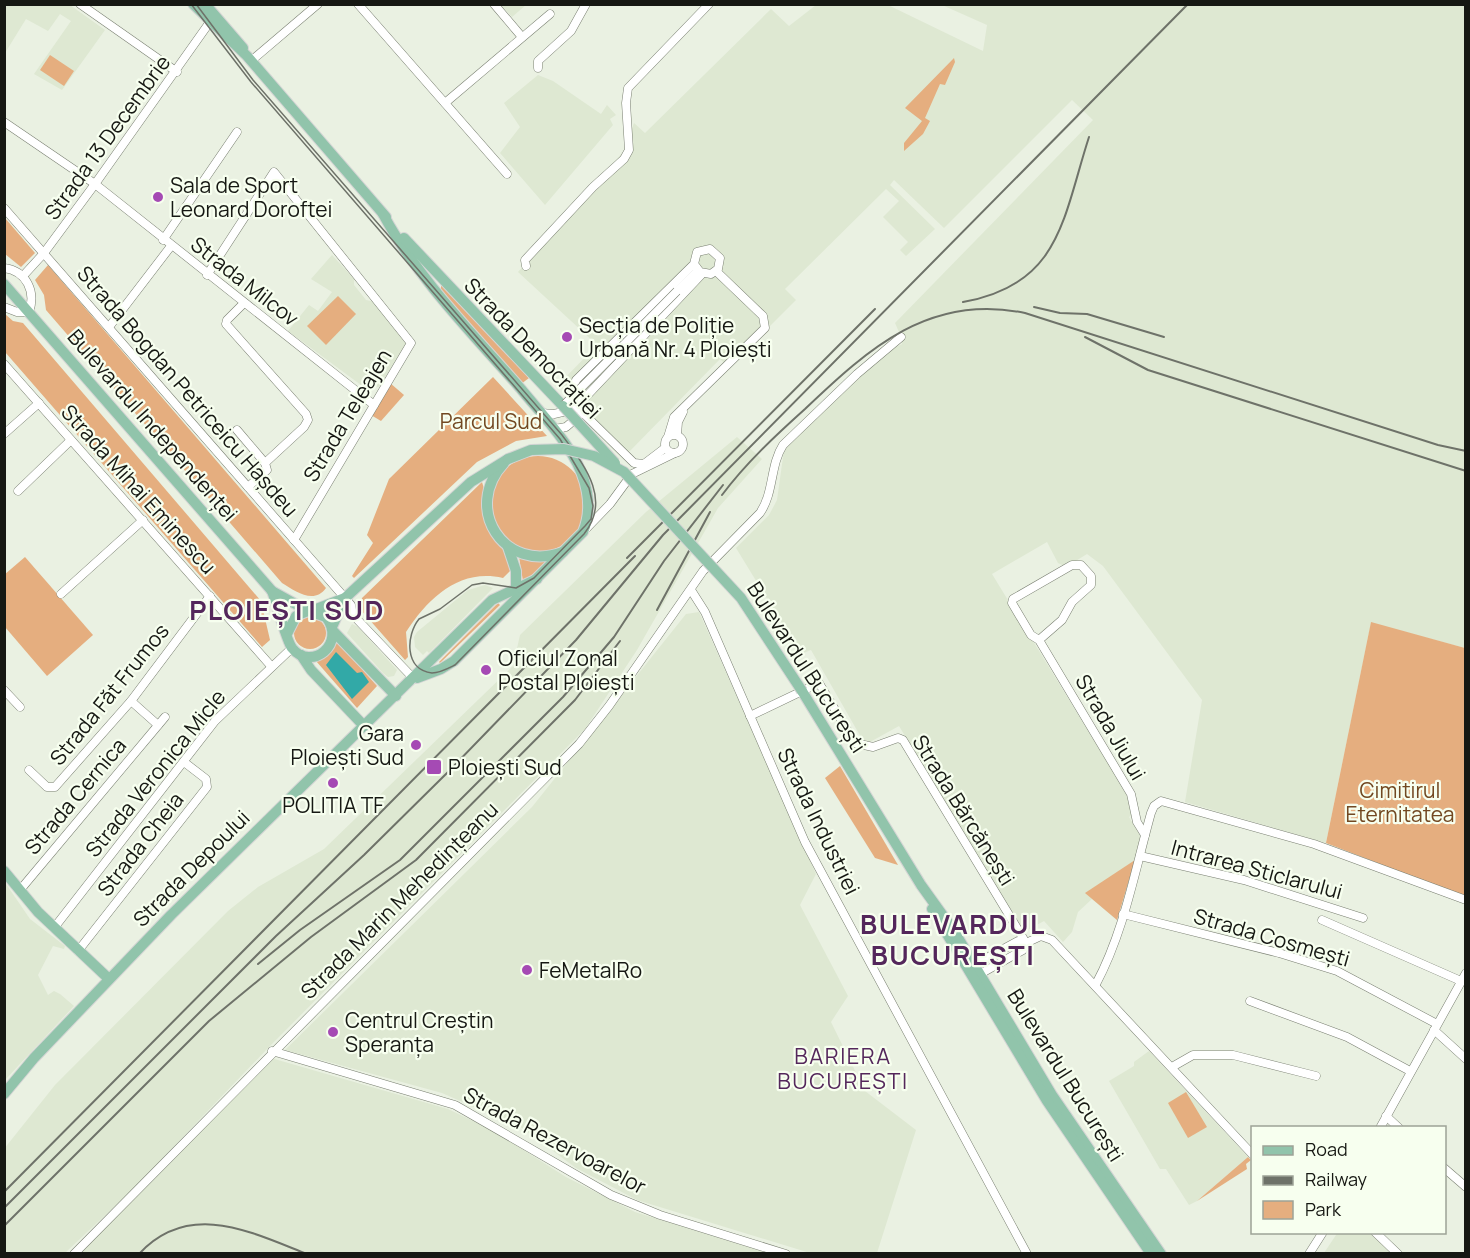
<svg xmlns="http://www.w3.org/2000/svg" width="1470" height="1258" font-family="Manrope,sans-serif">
<rect width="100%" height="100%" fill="#eaf1e2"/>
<!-- built -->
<g fill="#dee8d2">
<polygon points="5,5 70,5 105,30 62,90 34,74 71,21 60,14 48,31 26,19 5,53"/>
<polygon points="501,5 526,5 512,17"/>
<polygon points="816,5 888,5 983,51 987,25 942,5 1465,5 1465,648 1371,623 1326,843 1185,802 1202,700 1103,566 1087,554 1066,567 1058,563 1047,542 992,574 1129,798 1135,813 1129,817 1141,837 1117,920 1092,899 1078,912 1072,932 1063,942 1044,921 1024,932 899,726 870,742 862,739 811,650 801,654 736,548 769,515 777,500 784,450 880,355 902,344 902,339 895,323 1093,120 1072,100 944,228 894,180 890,185 935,229 906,256 900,250 908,242 883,217 899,201 886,189 785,289 796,300 729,367 720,359 627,454 558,385 597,345 518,272 623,152 634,123 645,133 771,9 789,26"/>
<polygon points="538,75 553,81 601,114 607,105 616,115 610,119 613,125 545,205 500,153 520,127 504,103"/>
<polygon points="332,255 354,279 354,285 366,300 375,302 407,343 379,387 361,385 288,331 309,305 318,311 332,292 311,279"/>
<polygon points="737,437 762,459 718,508 637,650 585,729 269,1047 133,1189 65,1253 5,1253 4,1149 55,1085 228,911 258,887 324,849 513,666 520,635 646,512"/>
<polygon points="485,585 493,588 429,653 427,651 423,655 415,647 414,637 417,632 468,590"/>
<polygon points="699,612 816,874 800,905 848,996 831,1022 865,1091 916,1130 877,1253 810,1253 637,1200 576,1168 522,1128 442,1093 285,1050 532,807 686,614"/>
<polygon points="352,624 358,627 397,670 394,676 388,677 383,673 347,633"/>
<polygon points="4,881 30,919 65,946 64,949 53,946 38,975 48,995 54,991 60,994 74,1006 5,1080"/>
<polygon points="1149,1051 1248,1157 1197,1201 1189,1205 1166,1169 1160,1169 1109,1081 1134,1066 1134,1062"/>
<polygon points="271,1058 448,1109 490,1129 566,1177 635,1212 767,1253 80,1254"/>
<polygon points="1338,1232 1370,1233 1391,1253 1324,1253"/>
</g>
<!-- green -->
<g fill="#e5ae7f">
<polygon points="50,55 74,71 64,86 40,70"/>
<polygon points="954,58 955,62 945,85 940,84 925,118 930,121 923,134 904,151 904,143 922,121 905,108"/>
<polygon points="5,218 35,253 21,267 5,254"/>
<path d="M48 265 326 588C314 605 295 591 282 583L46 310 44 295 35 280Z"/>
<polygon points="441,285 444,286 529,378 521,384 441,291"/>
<polygon points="338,296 356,314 326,345 307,326"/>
<polygon points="5,314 13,321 23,323 261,601 270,640 262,647 5,352"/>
<polygon points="493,377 547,436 516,441 477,462 354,578 352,576 373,543 367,535 389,479"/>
<polygon points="390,383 404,395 381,421 371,415"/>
<circle cx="538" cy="504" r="48"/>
<path d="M482 482 501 545 511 562 510 571 503 578C460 568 429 597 406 632L408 657 405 660 360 609 362 598Z"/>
<polygon points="25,557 93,635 47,676 5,627 4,575"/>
<polygon points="519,557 528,560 548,561 527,582 523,581"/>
<polygon points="498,603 500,605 440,663 439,662"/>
<circle cx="310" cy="633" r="16"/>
<polygon points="1371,622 1465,648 1465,897 1326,843"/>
<polygon points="338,642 377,686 357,708 316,661"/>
<polygon points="840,766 898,865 875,858 825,778"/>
<polygon points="1135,860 1117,920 1085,893"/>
<polygon points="1186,1092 1207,1127 1188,1138 1168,1103"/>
<polygon points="1248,1157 1251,1160 1246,1164 1247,1169 1197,1201"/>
</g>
<!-- water -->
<polygon fill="#32a9a7" points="336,652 357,673 362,672 369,682 352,699 326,665"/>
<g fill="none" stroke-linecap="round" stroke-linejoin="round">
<defs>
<g id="minor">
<polyline points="80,4 177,72"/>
<polyline points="358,4 507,174"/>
<polyline points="494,4 522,37"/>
<polyline points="251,61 318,4"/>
<polyline points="538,68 538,61 571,31 586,4"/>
<polyline points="445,103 550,14"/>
<polyline points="4,122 95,184 374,405"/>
<polyline points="4,208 345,598 351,605 353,615 414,679"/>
<polyline points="163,240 237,132"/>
<polyline points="526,266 525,260 593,187 624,159 629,150 626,103 628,88 709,4"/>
<path d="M4 268C27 271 36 292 29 312H17L4 307"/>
<polyline points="207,275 274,172 411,343 294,540"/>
<polyline points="23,276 44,253 95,184 212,19"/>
<polyline points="677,291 698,271"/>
<polyline points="244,303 227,320 226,324 306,414 308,420 304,427 265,463 267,470 248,487"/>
<polyline points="109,327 171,246"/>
<polyline points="4,364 271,666"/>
<polyline points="580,396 574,389 576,380 694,264 697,252 710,249 720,258 718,269 711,274 700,272 694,264"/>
<polyline points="541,413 554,414 580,408"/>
<polyline points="555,429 566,427 579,416"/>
<polyline points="237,430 265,463"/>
<polyline points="4,434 39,403"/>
<circle cx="674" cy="444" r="9"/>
<polyline points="677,435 678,422 683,412"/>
<polyline points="668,437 674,417 765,328 763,316 716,271"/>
<polyline points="665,448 644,464 634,463 584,414 581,402 702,274"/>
<polyline points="18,491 71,440"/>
<polyline points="584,531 610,504 632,474 675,453"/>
<polyline points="691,590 705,612 805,842 1027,1254"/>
<polyline points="61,594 143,520"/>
<polyline points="1039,640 1062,620 1072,602 1091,585 1091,576 1081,565 1072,565 1013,599 1012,603 1031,635 1039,640 1131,794 1137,822 1145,835"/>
<polyline points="4,690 20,707"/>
<polyline points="131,701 158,725"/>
<polyline points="750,716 819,683 855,743 873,747 898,738 903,740 1026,943 1041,936 1052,940 1252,1154"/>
<polyline points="29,770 47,787 55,787 131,701 210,596"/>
<polyline points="1140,856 1244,880 1363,918"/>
<polyline points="20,890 165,717"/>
<polyline points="1123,914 1279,953 1337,971 1437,1024"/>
<polyline points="1322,920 1461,981"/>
<polyline points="54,928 215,721 292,648"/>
<polyline points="78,951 207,787 206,779 184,762"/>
<polyline points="974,965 1018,941 1026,943 1023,950 980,974"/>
<path d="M1096 984C1124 932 1135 870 1151 813L1154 806 1161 801 1314 844 1466 900"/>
<polyline points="1250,1001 1347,1037 1410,1071"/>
<polyline points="1434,1030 1466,1059"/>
<polyline points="272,1051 455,1105 611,1195 660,1215 786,1254"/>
<polyline points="1172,1067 1193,1055 1233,1055 1316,1076"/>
<polyline points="1386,1116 1399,1128"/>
<polyline points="1380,1128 1466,973"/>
<polyline points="1444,1168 1466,1187"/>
<polyline points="1375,1232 1398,1254"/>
<path d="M74 1254 579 744 609 706 703 571 760 513C774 493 770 465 783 445L857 374 901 337"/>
<polyline points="1309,1254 1323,1232"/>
</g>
<g id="major">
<polyline points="193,4 247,56 386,217"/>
<polyline points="205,4 243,48"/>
<path d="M383 214C418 279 473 334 521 389 538 410 558 430 572 454 586 477 594 506 583 532L454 661 441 669 417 678"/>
<polyline points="404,238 563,406"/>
<polyline points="4,284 272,591 308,611"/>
<path d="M504 463C462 508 504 574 563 552"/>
<polyline points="508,547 516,571 516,592"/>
<path d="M272 591C277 604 286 640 292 648 311 672 347 644 326 617L308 611 296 616 287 634"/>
<polyline points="311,611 345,598 471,482 508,459"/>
<polyline points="332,627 345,598"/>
<polyline points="333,631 396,696"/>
<polyline points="301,655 311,670 364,726"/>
<polyline points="802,691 921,885 954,931 1052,1095 1161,1254"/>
<polyline points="4,871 38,912 109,979"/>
<polyline points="932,909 1047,1101 1151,1254"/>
<polyline points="4,1094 34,1058 171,915 492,600 537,579"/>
</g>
</defs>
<!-- minor casing -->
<use href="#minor" stroke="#797f71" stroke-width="9"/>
<!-- major casing -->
<use href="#major" stroke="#d5d5d5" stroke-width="12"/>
<!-- minor -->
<use href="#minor" stroke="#fff" stroke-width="8"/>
<!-- major -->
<use href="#major" stroke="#91c4ab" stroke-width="10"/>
<!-- tram -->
<path stroke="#6e7269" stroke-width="1.5" d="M191 4 251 82 560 439 589 488 593 506 591 519 585 526 534 578 516 588 483 583 472 585 440 609 419 619C406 635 404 670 432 673 440 673 449 668 455 665L584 534C612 499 584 465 562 435L253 80 196 4"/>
<!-- rail -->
<g stroke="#6e7269" stroke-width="2">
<path d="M963 302C1061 285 1063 217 1089 137"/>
<polyline points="1034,307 1060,313 1087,314 1164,337"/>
<polyline points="1085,337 1148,370 1466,471"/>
<path d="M722 495C746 463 775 436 805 409 869 348 930 293 1025 313L1438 445 1466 451"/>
<polyline points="627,558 875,309"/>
<polyline points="657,610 710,512"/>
<polyline points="258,964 300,930 400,860 563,697 614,637 664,561 723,485"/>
<polyline points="4,1192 635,556"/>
<polyline points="4,1208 276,936 364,855 447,773 576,640 663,535 1188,4"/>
<polyline points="4,1226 209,1021 311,937 416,860 575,700 620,641"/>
<path d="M139 1254C189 1200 251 1232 307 1254"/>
</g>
<defs>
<polyline id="minor-bridge" points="563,406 677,291"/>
<g id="major-bridge">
<polyline points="563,406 615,463"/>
<polyline points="508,459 531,450 564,449 594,456 624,472 741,598 802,691"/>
</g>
</defs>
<!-- minor-bridge casing -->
<use href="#minor-bridge" stroke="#797f71" stroke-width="9" stroke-linecap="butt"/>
<!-- major-bridge casing -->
<use href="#major-bridge" stroke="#d5d5d5" stroke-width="12" stroke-linecap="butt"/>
<!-- minor-bridge -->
<use href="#minor-bridge" stroke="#fff" stroke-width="8"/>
<!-- major-bridge -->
<use href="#major-bridge" stroke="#91c4ab" stroke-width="10"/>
</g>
<!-- markers -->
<g fill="#a54ab4" stroke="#f7ffef" stroke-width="2">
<circle cx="158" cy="197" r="6"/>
<circle cx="567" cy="337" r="6"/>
<circle cx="486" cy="670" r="6"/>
<circle cx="416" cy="745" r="6"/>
<rect x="426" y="759" width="16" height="16" rx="3"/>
<circle cx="333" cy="783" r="6"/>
<circle cx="527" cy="970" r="6"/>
<circle cx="333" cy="1032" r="6"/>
</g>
<g text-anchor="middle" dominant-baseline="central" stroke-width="4.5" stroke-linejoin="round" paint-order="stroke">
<!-- street labels -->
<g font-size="21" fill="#161813" stroke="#f7ffef">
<text transform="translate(107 137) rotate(-54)">Strada 13 Decembrie</text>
<text transform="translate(245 281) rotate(38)">Strada Milcov</text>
<text transform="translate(533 348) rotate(46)">Strada Democrației</text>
<text transform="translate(188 391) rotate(49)">Strada Bogdan Petriceicu Hașdeu</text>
<text transform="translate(347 415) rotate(-59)">Strada Teleajen</text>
<text transform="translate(153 425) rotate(49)">Bulevardul Independenței</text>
<text transform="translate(139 489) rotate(48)">Strada Mihai Eminescu</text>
<text transform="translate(807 667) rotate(57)">Bulevardul București</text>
<text transform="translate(109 694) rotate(-51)">Strada Făt Frumos</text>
<text transform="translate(1111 727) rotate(60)">Strada Jiului</text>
<text transform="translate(155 773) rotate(-51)">Strada Veronica Micle</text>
<text transform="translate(75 796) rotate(-50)">Strada Cernica</text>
<text transform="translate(964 810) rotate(58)">Strada Bărcănești</text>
<text transform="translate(819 821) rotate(64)">Strada Industriei</text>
<text transform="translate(140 844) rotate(-52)">Strada Cheia</text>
<text transform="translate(191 868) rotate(-45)">Strada Depoului</text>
<text transform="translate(1257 869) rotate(15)">Intrarea Sticlarului</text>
<text transform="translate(399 900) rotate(-45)">Strada Marin Mehedințeanu</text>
<text transform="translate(1272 937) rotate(16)">Strada Cosmești</text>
<text transform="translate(1066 1075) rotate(58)">Bulevardul București</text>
<text transform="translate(555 1140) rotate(28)">Strada Rezervoarelor</text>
</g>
<!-- poi labels -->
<g font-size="21" fill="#161813" stroke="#f7ffef" text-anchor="start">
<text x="170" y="185">Sala de Sport<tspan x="170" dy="24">Leonard Doroftei</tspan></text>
<text x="579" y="325">Secția de Poliție<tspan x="579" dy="24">Urbană Nr. 4 Ploiești</tspan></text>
<text x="498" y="658">Oficiul Zonal<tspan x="498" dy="24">Postal Ploiești</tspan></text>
<text x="404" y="733" text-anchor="end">Gara<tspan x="404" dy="24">Ploiești Sud</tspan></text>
<text x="448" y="767">Ploiești Sud</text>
<text x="333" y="805" text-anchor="middle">POLITIA TF</text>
<text x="539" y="970">FeMetalRo</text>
<text x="345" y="1020">Centrul Creștin<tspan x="345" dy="24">Speranța</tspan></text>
</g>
<!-- park labels -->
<g font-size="21" fill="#724821" stroke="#f7ffef">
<text x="491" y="421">Parcul Sud</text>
<text x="1400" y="790">Cimitirul<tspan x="1400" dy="24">Eternitatea</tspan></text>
</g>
<!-- neighbourhood labels -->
<g font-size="22" letter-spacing="1.5" fill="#54275b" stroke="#f7ffef">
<text x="843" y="1056">BARIERA<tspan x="843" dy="25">BUCUREȘTI</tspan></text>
</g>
<!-- district labels -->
<g font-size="27" font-weight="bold" letter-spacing="1.5" fill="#54275b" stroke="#f7ffef">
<text x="287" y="609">PLOIEȘTI SUD</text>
<text x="953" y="923">BULEVARDUL<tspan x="953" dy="31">BUCUREȘTI</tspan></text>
</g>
</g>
<!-- border -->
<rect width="1470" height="1258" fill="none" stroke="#161813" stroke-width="12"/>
<!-- legend -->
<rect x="1251" y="1126" width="195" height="108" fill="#f7ffef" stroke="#9da397" stroke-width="1.5"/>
<rect x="1263" y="1146" width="30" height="9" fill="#91c4ab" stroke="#9da397" stroke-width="1.5"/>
<text x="1305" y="1156" font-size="18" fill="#161813">Road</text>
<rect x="1263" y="1176" width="30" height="9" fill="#6e7269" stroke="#9da397" stroke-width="1.5"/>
<text x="1305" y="1186" font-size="18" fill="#161813">Railway</text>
<rect x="1263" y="1201" width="30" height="18" fill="#e5ae7f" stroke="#9da397" stroke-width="1.5"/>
<text x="1305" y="1216" font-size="18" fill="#161813">Park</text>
</svg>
